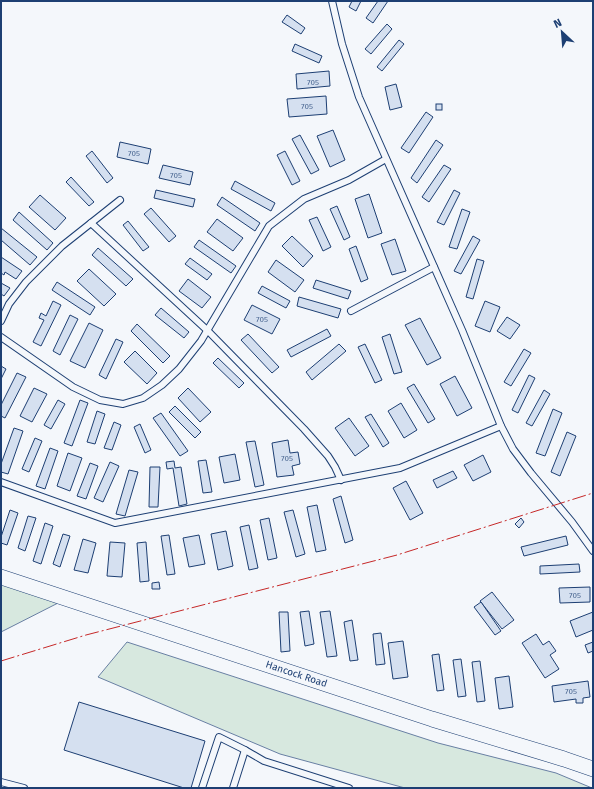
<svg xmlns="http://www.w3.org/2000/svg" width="594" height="789" font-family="'Fira Sans',sans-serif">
<rect width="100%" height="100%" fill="#f4f7fb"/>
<!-- green -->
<g fill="#d7e8df" stroke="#687fa3">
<polygon points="1,584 60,602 1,632"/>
<polygon points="127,642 438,743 556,773 592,788 405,788 280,754 98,677"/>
</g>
<!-- building -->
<g fill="#d5e0f0" stroke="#1d3f73">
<polygon points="352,1 361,1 356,11 349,7"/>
<polygon points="378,1 388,1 373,23 366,18"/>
<polygon points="287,15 305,28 301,34 282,22"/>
<polygon points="387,24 392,29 371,54 365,49"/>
<polygon points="399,40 404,44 382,71 377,67"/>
<polygon points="295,44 322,56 319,63 292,51"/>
<polygon points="329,71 330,86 297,89 296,74"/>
<polygon points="396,84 402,107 390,110 385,87"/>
<polygon points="326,96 327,114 289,117 287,99"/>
<rect x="436" y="104" width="6" height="6"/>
<polygon points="426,112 433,117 409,153 401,148"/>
<polygon points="333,130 345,160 330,167 317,136"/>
<polygon points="300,135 319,170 311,174 292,139"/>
<polygon points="436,140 443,145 417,183 411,178"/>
<polygon points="120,142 151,149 148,164 117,157"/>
<polygon points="92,151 113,178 107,183 86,156"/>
<polygon points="285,151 300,181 292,185 277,155"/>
<polygon points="163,165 193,172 190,185 159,178"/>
<polygon points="444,165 451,169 429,202 422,197"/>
<polygon points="71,177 94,202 89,206 66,182"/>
<polygon points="235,181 275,203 271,211 231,189"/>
<polygon points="156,190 195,199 193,207 154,198"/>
<polygon points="454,190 460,193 444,225 437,222"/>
<polygon points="369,194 382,233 368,238 355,199"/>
<polygon points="40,195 66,218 55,230 29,207"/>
<polygon points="222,197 260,223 255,231 217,205"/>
<polygon points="337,206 350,237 344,240 330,209"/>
<polygon points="151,208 176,236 169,242 144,214"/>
<polygon points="462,209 470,212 457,249 449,247"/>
<polygon points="19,212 53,243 47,250 13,220"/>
<polygon points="317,217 331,247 323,251 309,220"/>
<polygon points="217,219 243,238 233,251 207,232"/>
<polygon points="128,221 149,247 143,251 123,225"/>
<polygon points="1,228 37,257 30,265 1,240"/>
<polygon points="292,236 313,256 303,267 282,246"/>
<polygon points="473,236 480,240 461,274 454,271"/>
<polygon points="395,239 406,271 392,275 381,244"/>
<polygon points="199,240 236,266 231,273 194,247"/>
<polygon points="356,246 368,279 361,282 349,249"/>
<polygon points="98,248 133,279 126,286 92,255"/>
<polygon points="1,257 22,271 16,279 5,272 4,275 1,273"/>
<polygon points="190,258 212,274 207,280 185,264"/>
<polygon points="477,259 484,261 473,299 466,297"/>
<polygon points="276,260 304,280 295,292 268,272"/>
<polygon points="89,269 116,294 104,306 77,281"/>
<polygon points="188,279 211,297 202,308 179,291"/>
<polygon points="316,280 351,291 348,299 313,288"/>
<polygon points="57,282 95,307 90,315 52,290"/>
<polygon points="1,283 10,288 4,296 1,294"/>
<polygon points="262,286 290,301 286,308 258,293"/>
<polygon points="299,297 341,309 338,318 297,306"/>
<polygon points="53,301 61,305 41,346 33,342 44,320 39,318 41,313 46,316"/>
<polygon points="485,301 500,307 490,332 475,326"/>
<polygon points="252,305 280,319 272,334 244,320"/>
<polygon points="161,308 189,332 184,338 155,315"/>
<polygon points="70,315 78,319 60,355 53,351"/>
<polygon points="507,317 520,325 510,339 497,331"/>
<polygon points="420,318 441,358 427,365 405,325"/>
<polygon points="89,323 103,330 85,368 70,361"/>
<polygon points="137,324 170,356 163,363 131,331"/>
<polygon points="327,329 331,336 291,357 287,350"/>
<polygon points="248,334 279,367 272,373 241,340"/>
<polygon points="390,334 402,372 394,374 382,337"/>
<polygon points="116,339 123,342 106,379 99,375"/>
<polygon points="339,344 346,351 312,380 306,372"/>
<polygon points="365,344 382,380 375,383 358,347"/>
<polygon points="524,349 531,353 511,386 504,382"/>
<polygon points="135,351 157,373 147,384 124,362"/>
<polygon points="218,358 244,383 239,388 213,363"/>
<polygon points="1,366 6,369 1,379"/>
<polygon points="17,373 26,377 5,418 1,416 1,405"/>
<polygon points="529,375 535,378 518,413 512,410"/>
<polygon points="455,376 472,408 457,416 440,384"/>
<polygon points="414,384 435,419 428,423 407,388"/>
<polygon points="34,388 47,394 32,422 20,416"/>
<polygon points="188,388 211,412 200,422 178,398"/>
<polygon points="544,390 550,394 532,426 526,423"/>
<polygon points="58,400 65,404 51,429 44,425"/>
<polygon points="80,400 88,403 72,446 64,443"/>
<polygon points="401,403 417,430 404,438 388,411"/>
<polygon points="175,406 201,432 195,438 169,412"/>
<polygon points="553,409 562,413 545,456 536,453"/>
<polygon points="97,411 105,414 95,444 87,442"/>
<polygon points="161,413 188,451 180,456 153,418"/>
<polygon points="371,414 389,443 383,447 365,417"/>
<polygon points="349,418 369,446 355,456 335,428"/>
<polygon points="114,422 121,425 112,450 104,448"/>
<polygon points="140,424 151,450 145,453 134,427"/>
<polygon points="14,428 23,431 8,474 1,472 1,464"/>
<polygon points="567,432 576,436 560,476 551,472"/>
<polygon points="35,438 42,441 29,472 22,469"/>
<polygon points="288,440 290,453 298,452 300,464 292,466 294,475 277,477 272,443"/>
<polygon points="255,441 264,485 255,487 246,442"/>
<polygon points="50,448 58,451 45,489 36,486"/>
<polygon points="68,453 82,458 70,491 57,486"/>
<polygon points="235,454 240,480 224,483 219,457"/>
<polygon points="483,455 491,472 473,481 464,465"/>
<polygon points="206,460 212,492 203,493 198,461"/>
<polygon points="174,461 175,468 181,467 187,504 179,506 173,468 167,469 166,462"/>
<polygon points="110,462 119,466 103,502 94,498"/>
<polygon points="90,463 98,466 86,499 77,496"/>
<polygon points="150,467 160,467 158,507 149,507"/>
<polygon points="129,470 138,472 125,516 116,514"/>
<polygon points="453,471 457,478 437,488 433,480"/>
<polygon points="406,481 423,513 410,520 393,488"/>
<polygon points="341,496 353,540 345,543 333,499"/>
<polygon points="317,505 326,550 316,552 307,507"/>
<polygon points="10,510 18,513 7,545 1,543 1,537"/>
<polygon points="293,510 305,554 296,557 284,512"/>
<polygon points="28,516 36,518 25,551 18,548"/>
<polygon points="269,518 277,558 268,560 260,520"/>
<polygon points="521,518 524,522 519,528 515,524"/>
<polygon points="45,523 53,526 41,564 33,561"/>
<polygon points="249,525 258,568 249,570 240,527"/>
<polygon points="226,531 233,566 218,570 211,534"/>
<polygon points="63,534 70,536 60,567 53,564"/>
<polygon points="169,535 175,574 167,575 161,536"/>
<polygon points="199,535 205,564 189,567 183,538"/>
<polygon points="566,536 568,545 524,556 521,547"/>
<polygon points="83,539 96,543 88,573 74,570"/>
<polygon points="110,542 125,543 122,577 107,576"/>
<polygon points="146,542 149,581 140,582 137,543"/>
<polygon points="579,564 580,572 540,574 540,566"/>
<polygon points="159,582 160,589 152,589 152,583"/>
<polygon points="590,587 590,602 560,603 559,588"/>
<polygon points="492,592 514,620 502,629 480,601"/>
<polygon points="481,602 501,631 495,635 474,607"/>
<polygon points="309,611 314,644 305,646 300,612"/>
<polygon points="330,611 337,656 327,657 320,612"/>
<polygon points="279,612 288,612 290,651 281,652"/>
<polygon points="593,612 593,630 576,637 570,621"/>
<polygon points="352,620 358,660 350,661 344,622"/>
<polygon points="381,633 385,664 376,665 373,634"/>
<polygon points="536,634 543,645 549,641 556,651 550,655 559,669 545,678 522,643"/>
<polygon points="403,641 408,677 393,679 388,643"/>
<polygon points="593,642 593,651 588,653 585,645"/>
<polygon points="439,654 444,690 437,691 432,655"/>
<polygon points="461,659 466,696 458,697 453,660"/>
<polygon points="480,661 485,701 477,702 472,662"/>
<polygon points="509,676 513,707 499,709 495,678"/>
<polygon points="588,681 590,697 583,698 583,703 576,703 576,699 554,702 552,686"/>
<polygon points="79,702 205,741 191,788 184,788 64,750"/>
</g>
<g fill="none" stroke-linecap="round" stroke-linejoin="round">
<defs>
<g id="service">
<polyline points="332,1 342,44 359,97 462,330 501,426 513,449 531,473 572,522 593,551"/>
<polyline points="91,223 208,331 304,429 328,456 335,467 341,480"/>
<polyline points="351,311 434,267"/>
<polyline points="1,321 9,304 26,282 62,246 120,200"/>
<polyline points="1,337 73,387 100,400 123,404 143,398 162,385 179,369 201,341 269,226 304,199 349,180 386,159"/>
<polyline points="1,482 115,523 400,468 501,426"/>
<polyline points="1,782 24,788"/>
<polyline points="202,788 219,737 245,750 264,761 349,788"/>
<polyline points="233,788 245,750"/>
</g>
<g id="tertiary">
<path id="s1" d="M1 577 432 719 564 759 593 769"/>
</g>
</defs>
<!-- service casing -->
<use href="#service" stroke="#1d3f73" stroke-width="8"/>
<!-- tertiary casing -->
<use href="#tertiary" stroke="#1d3f73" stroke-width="16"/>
<!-- service -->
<use href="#service" stroke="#f4f7fb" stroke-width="6"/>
<!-- tertiary -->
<use href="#tertiary" stroke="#f4f7fb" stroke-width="15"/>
<!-- power -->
<polyline stroke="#c62828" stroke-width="1" stroke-dasharray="14 3 2 3" stroke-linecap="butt" points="1,661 86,635 397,555 593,493"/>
</g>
<g text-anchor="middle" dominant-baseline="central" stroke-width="3" stroke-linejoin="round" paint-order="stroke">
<!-- number labels -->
<g font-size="8" fill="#4b6792">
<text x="313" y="82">705</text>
<text x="307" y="106">705</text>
<text x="134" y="153">705</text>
<text x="176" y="175">705</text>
<text x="262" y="319">705</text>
<text x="287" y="458">705</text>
<text x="575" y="595">705</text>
<text x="571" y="691">705</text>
</g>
<!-- street labels -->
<g font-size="10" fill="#1d3f73" stroke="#f4f7fb">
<text stroke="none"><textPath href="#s1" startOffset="311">Hancock Road</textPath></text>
</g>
</g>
<!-- border -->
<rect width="594" height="789" fill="none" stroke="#1d3f73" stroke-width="4"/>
<!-- north arrow -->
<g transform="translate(562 32) rotate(334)" stroke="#f4f7fb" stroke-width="3" paint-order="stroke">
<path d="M0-3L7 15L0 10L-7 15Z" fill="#1d3f73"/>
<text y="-6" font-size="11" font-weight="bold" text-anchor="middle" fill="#1d3f73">N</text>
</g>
</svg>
